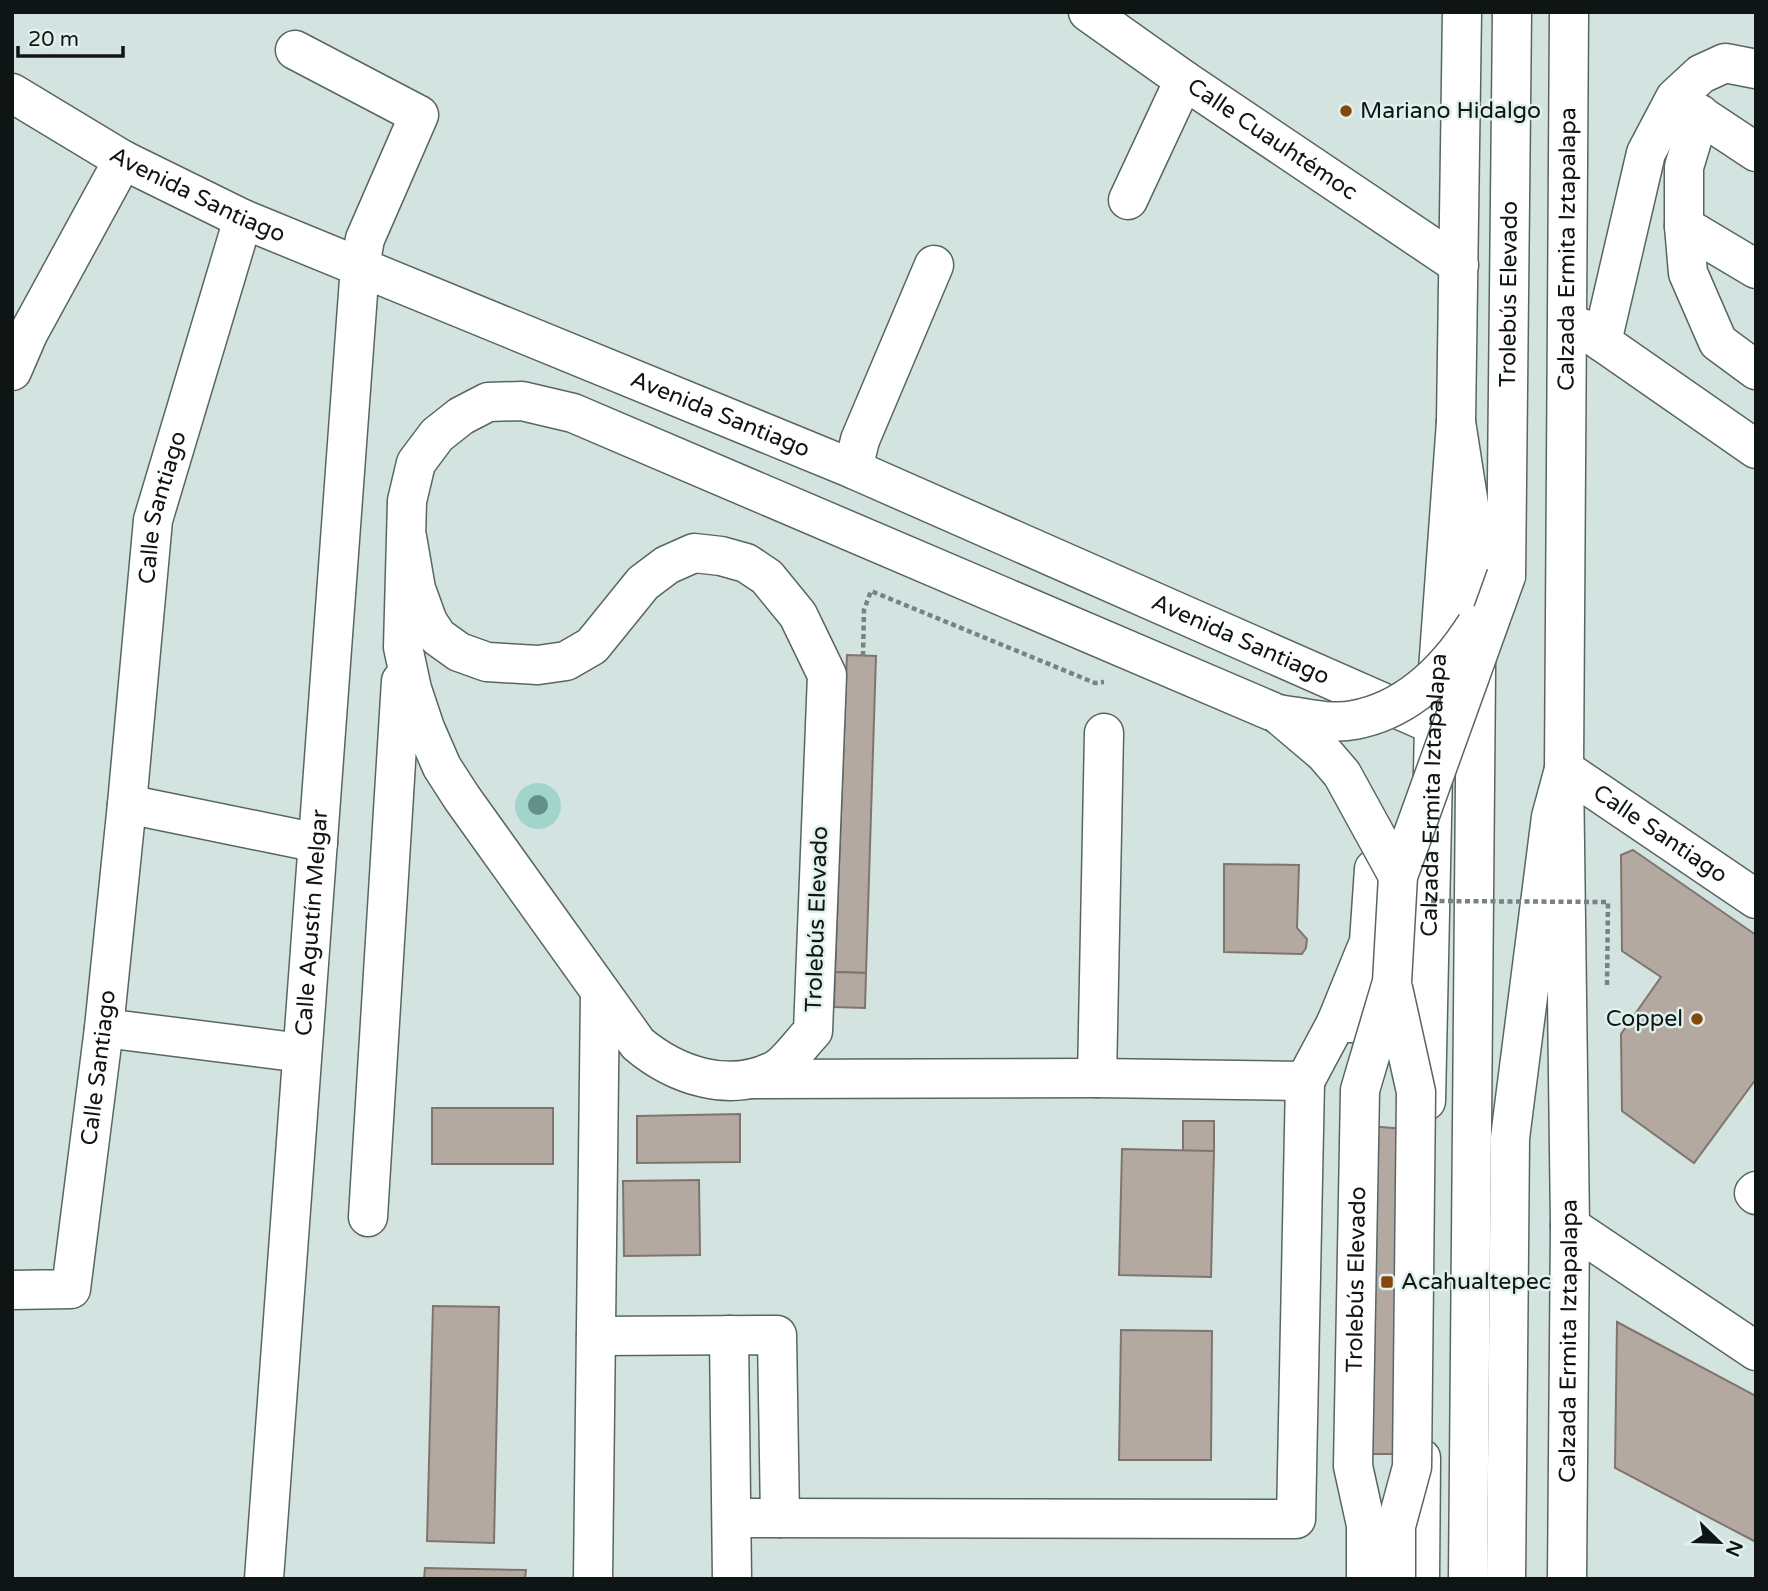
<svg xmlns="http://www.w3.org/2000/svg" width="1768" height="1591" font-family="'Varela Round',sans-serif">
<rect width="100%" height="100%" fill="#d3e3e0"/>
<!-- green -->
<circle fill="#a1d5cc" cx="538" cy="806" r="23"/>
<!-- building -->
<g fill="#b4a9a1" stroke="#80756e" stroke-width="2">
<polygon points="847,655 876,656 866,973 835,972"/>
<polygon points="1633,850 1756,935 1756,1079 1694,1163 1622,1111 1621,1034 1661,977 1622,951 1621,855"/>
<polygon points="1224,864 1299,865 1297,928 1307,939 1306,948 1302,954 1224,952"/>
<polygon points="835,972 866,973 865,1008 834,1007"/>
<rect x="432" y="1108" width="121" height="56"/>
<polygon points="740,1114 740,1162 637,1163 637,1116"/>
<rect x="1183" y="1121" width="31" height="30"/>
<polygon points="1368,1126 1405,1129 1402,1454 1365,1454"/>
<polygon points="1122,1149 1214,1151 1211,1277 1119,1275"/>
<polygon points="699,1180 700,1255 624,1256 623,1181"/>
<polygon points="433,1306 499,1307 494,1543 427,1541"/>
<polygon points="1617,1322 1756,1396 1756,1542 1615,1468"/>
<polygon points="1121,1330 1212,1331 1211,1460 1119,1460"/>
<polygon points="425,1568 526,1570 525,1579 424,1579"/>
</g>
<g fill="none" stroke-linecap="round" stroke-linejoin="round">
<defs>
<g id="minor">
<path id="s1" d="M1088 12 1184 80 1459 265"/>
<path id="s2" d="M12 93 123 160 243 219 853 469 1434 725"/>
<polyline points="1679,101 1756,152"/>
<polyline points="1700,114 1684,167 1684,226 1688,273 1718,342 1756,370"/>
<polyline points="1128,200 1184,80"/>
<polyline points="1684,226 1756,269"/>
<polyline points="1582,328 1756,449"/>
<polyline points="1602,342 1646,153 1675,98 1701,74 1725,63 1756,69"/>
<polyline points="12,371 28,334 123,160"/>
<polyline points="853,469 860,440 934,265"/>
<path d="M407 537 416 589 428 622 438 637 459 652 487 662 538 665 566 661 592 646 643 583 667 565 694 553 721 556 746 563 767 577 798 615 827 675 813 1031C803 1041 787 1064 775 1070 729 1094 675 1075 638 1044L462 798 442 767 425 728 412 689 403 647 407 501 416 463 437 435 461 416 488 402 522 401 573 413 1278 714"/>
<path id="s3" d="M1506 576 1512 12"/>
<path id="s4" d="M1564 769 1756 899"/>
<path id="s5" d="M127 804 153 520 243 219"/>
<polyline points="1336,1023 1369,942 1374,869 1424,869"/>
<polyline points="104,1028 302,1053"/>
<polyline points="1097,1078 1104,733"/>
<polyline points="753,1079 1097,1078 1305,1081 1336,1023 1411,1023"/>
<polyline points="1756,1191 1754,1193 1756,1195"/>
<polyline points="368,1217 401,681"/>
<polyline points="1570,1226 1756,1351"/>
<path id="s6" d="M12 1290 71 1289 104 1028 127 804 318 843"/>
<polyline points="729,1335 732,1579"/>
<polyline points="596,1336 777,1335 780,1518"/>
<polyline points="732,1518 1296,1519 1305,1081"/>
<path id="s7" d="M264 1579 360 266 365 239 419 115 295 50"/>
<polyline points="593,1579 600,992"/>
</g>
<g id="major">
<path id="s8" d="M1426 1101 1434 725 1456 422 1462 12"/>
<polyline points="1420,1579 1421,1458"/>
<path id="s9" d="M1567 1579 1570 1226 1564 769 1569 12"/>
</g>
<g id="highway">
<polyline points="1456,422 1477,556 1468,1579"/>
<polyline points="1506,1579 1510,1138 1551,817 1564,769"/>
</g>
</defs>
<!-- minor casing -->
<use href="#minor" stroke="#586663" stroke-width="41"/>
<!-- major casing -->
<use href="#major" stroke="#586663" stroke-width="41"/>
<!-- highway casing -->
<use href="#highway" stroke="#586663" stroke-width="41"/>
<!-- path -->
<g stroke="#778381" stroke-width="4.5" stroke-dasharray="5 3.5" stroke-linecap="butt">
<polyline points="863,656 864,610 871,591 1095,683 1104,682"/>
<polyline points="1607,985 1608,902"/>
</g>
<!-- minor -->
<use href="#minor" stroke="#fff" stroke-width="38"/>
<!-- major -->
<use href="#major" stroke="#fff" stroke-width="38"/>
<!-- highway -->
<use href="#highway" stroke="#fff" stroke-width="38"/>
<defs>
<g id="minor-bridge">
<path d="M1278 714C1301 717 1331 725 1354 720 1408 710 1448 669 1476 625"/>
<polyline points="1278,714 1324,753 1342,774 1398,876"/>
<polyline points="1393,988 1416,1092 1412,1467 1396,1526 1396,1579"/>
<path id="s10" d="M1366 1579V1525L1353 1466 1360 1090 1392 982 1398 876 1506 576"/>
</g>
</defs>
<!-- minor-bridge casing -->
<use href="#minor-bridge" stroke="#586663" stroke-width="41" stroke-linecap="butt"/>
<!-- path-bridge -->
<polyline stroke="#778381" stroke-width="4.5" stroke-dasharray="5 3.5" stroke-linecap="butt" points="1431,901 1608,902"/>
<!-- minor-bridge -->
<use href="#minor-bridge" stroke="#fff" stroke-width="38"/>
</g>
<!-- trees -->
<circle fill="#648f8a" cx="538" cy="805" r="10"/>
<!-- markers -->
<g fill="#86470c" stroke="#e0f0ed" stroke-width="2.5">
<circle cx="1346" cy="111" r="7"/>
<circle cx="1697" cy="1019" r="7"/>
<rect x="1380" y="1275" width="14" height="14" rx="3.5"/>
</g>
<g text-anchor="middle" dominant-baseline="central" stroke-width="5" stroke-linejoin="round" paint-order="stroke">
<!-- poi labels -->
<g font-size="23" fill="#0f1514" stroke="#e0f0ed" text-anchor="start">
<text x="1360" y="111">Mariano Hidalgo</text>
<text x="1683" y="1019" text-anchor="end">Coppel</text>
<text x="1401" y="1282">Acahualtepec</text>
</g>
<!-- street labels -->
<g font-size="23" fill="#0f1514" stroke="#e0f0ed">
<text stroke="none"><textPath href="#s1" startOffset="224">Calle Cuauhtémoc</textPath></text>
<text stroke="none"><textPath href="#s2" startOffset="212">Avenida Santiago</textPath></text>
<text stroke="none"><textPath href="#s9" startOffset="1330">Calzada Ermita Iztapalapa</textPath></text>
<text stroke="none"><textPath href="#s3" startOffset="282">Trolebús Elevado</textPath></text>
<text stroke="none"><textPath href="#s2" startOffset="779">Avenida Santiago</textPath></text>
<text stroke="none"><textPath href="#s5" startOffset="299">Calle Santiago</textPath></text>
<text stroke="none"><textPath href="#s2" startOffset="1346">Avenida Santiago</textPath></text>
<text stroke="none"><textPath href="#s8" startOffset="306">Calzada Ermita Iztapalapa</textPath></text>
<text stroke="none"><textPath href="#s4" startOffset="116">Calle Santiago</textPath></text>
<text transform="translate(817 919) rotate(-88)">Trolebús Elevado</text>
<text stroke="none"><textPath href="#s7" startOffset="658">Calle Agustín Melgar</textPath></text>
<text stroke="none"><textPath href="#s6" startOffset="282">Calle Santiago</textPath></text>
<text stroke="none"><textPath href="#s10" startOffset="301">Trolebús Elevado</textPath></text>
<text stroke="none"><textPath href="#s9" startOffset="238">Calzada Ermita Iztapalapa</textPath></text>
</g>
</g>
<!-- border -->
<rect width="1768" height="1591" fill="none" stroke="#0f1514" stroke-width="28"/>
<!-- north arrow -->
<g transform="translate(1719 1542) rotate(113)" stroke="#e0f0ed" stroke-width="5" paint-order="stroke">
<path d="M0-5L12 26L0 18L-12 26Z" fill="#0f1514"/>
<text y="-10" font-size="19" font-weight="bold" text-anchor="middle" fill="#0f1514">N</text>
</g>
<!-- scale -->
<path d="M18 46v10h105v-10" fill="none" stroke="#0f1514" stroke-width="3.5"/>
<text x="28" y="46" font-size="21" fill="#0f1514" stroke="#e0f0ed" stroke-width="5" paint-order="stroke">20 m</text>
</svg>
